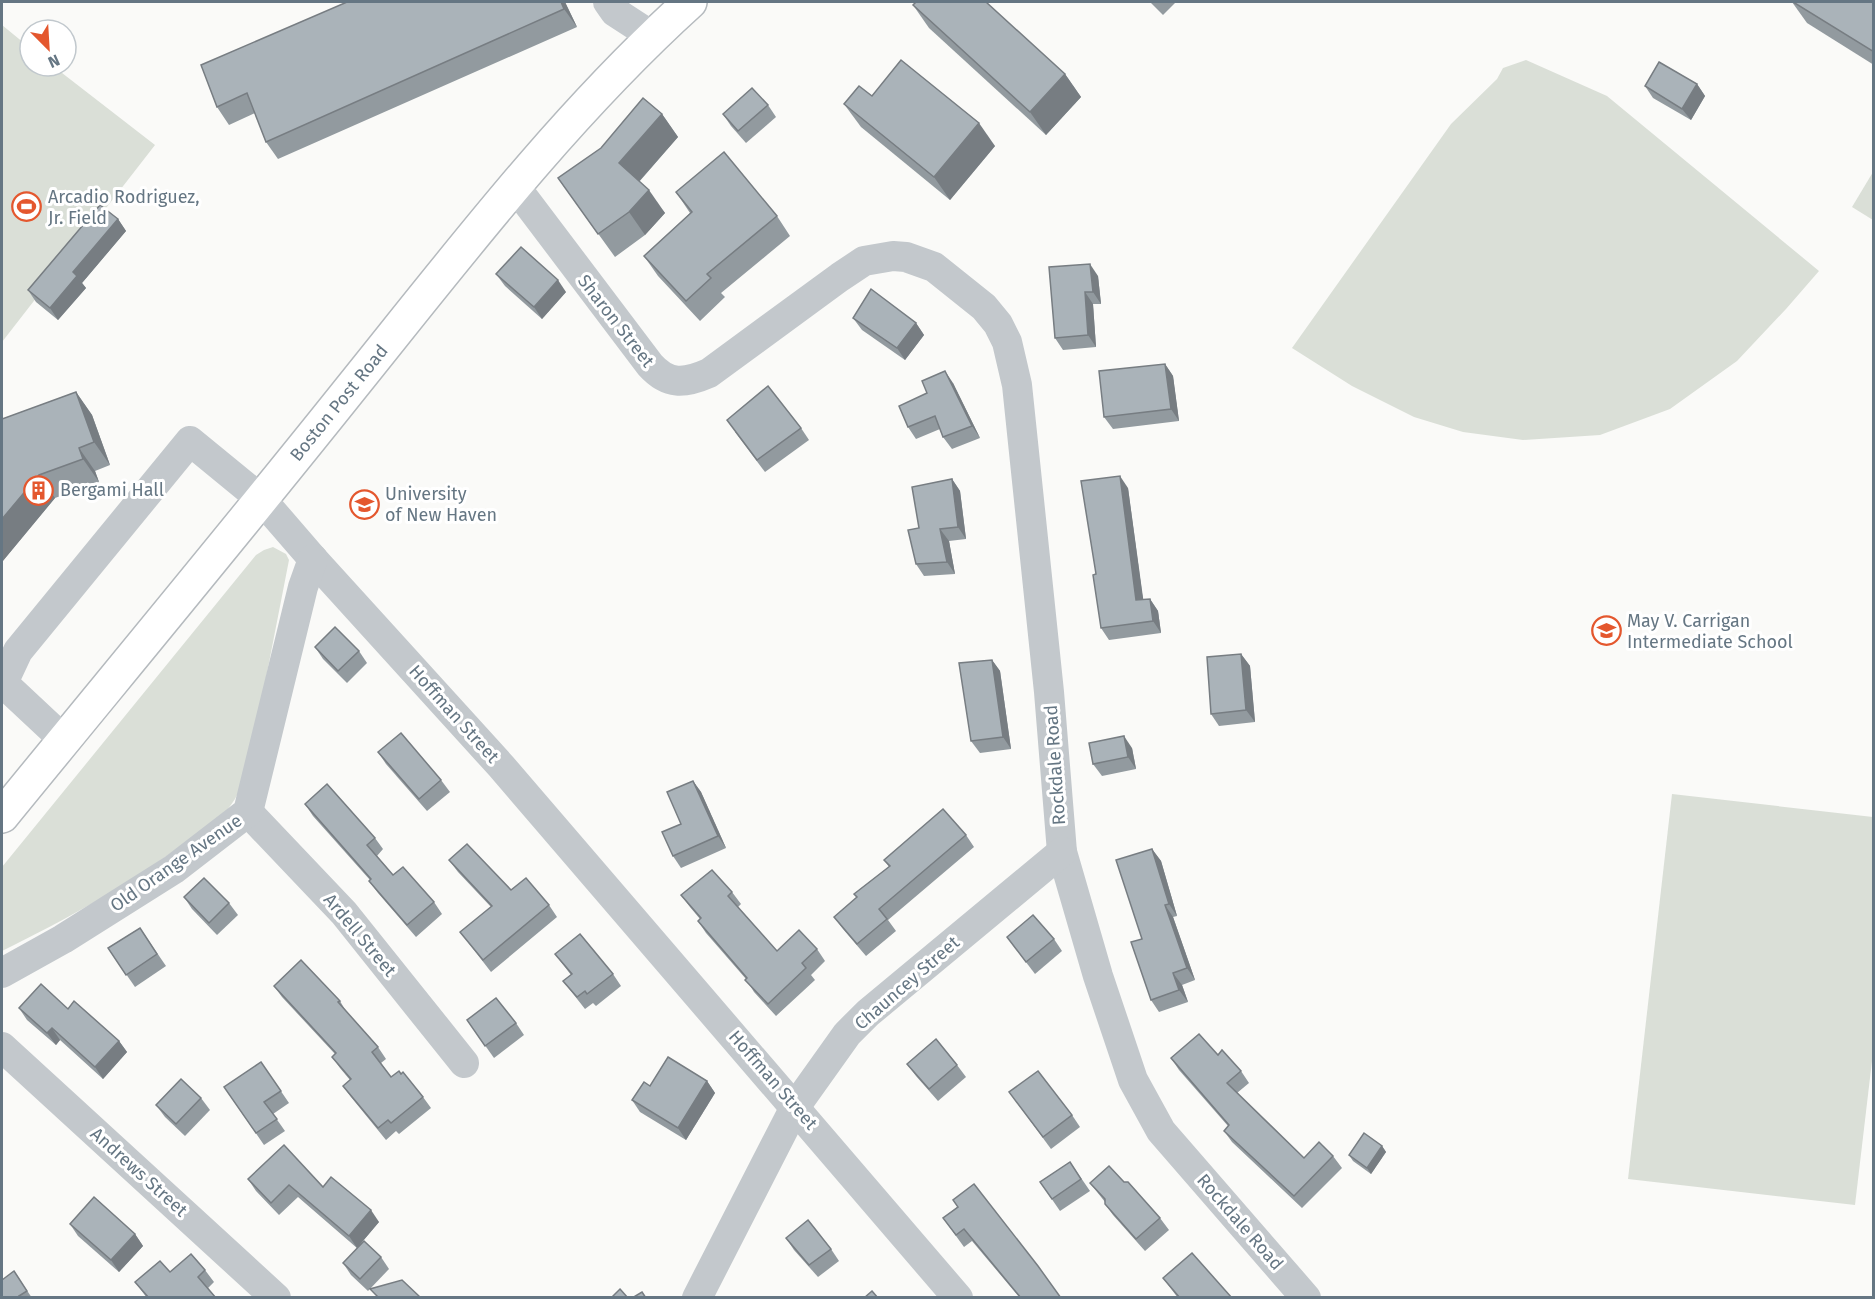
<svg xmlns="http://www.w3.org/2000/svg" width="1875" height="1299" font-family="'Fira Sans',sans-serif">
<rect width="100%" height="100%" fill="#fafaf8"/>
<!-- green -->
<g fill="#dadfd7">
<polygon points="2,25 30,48 30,66 53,66 155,145 2,342"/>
<polygon points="1526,60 1607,96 1819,271 1786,309 1737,361 1670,409 1600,435 1523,440 1463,432 1414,417 1352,386 1292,348 1451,124 1497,79 1503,68"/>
<polygon points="1873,172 1873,220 1852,207"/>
<path d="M273 547 286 554 289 560 251 755C246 774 241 794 227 810 218 821 203 829 191 838 133 883 67 919 2 951V867L256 555 264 550Z"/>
<polygon points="1672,794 1873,817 1874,1044 1855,1205 1628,1179"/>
</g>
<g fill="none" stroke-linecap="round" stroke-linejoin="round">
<defs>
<path id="major" d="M2 816C118 674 236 532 351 388 458 255 563 117 690 2"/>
</defs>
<!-- major casing -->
<use href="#major" stroke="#b5babe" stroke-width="36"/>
<!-- minor -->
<g stroke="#c3c8cc" stroke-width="30">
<polyline points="608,2 615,12 652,36"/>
<path d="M514 185 650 365C668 385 684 384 709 373L840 277 864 261 893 256 906 257 934 267 984 307 998 324 1007 342 1017 385 1049 692 1062 852 1098 976 1133 1080 1161 1131 1306 1298"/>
<polyline points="64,740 3,683 18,651 190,441 262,500 313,559 501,766 958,1298"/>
<polyline points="248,812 344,913 464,1063"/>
<polyline points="2,973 63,939 174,869 248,812 303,587 313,559"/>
<polyline points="2,1047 276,1298"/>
<polyline points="697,1298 795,1107 847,1034 868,1013 1062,852"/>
</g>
<!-- major -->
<use href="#major" stroke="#fff" stroke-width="33"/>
</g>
<!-- wall -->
<g fill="#929a9f">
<polygon points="565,2 577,27 278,159 266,142 255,113 229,125 217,107 201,65"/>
<polygon points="1150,2 1176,2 1163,15"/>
<polygon points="1792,2 1874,2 1874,65 1807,23"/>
<polygon points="913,5 1065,74 1081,97 1046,135 929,28"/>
<polygon points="1697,84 1705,96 1691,120 1653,98 1645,86"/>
<polygon points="872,96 995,146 950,200 861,127 844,104"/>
<polygon points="768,105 776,117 746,143 731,126 723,114"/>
<polygon points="662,114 678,137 639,182 665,213 645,235 615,257 558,178"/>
<polygon points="676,192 777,216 790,236 721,293 725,297 700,321 658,276 644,256 690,213"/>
<polygon points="118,219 126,231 82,283 86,288 58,320 36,302 28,290"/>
<polygon points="1049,267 1098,276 1101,304 1093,304 1096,347 1063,350 1055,338"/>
<polygon points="496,274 566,292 542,319 505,286"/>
<polygon points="853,318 916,323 924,335 905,360 862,330"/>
<polygon points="1165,364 1173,376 1179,421 1113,429 1104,417"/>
<polygon points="953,383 980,438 952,449 943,437 940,429 916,439 908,427"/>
<polygon points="76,392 92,415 110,465 95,471 99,482 55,498 2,562 2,419"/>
<polygon points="801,428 809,440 765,472 735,432"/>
<polygon points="952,479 960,491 966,539 949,541 955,574 924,576 916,564 919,528"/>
<polygon points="1128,488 1143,600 1150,599 1158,611 1161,633 1109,640 1101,628 1096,574"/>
<polygon points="315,647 359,651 367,663 347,683 323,659"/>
<polygon points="1241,654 1250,666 1255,722 1219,726 1211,714"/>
<polygon points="992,660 1000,671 1011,749 980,753 971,741"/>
<polygon points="1132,748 1136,769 1102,776 1093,764"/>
<polygon points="378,752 441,780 450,792 427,811 386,764"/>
<polygon points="693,781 701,792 726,848 681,868 673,856"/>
<polygon points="305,804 375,838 383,849 377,856 393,875 434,902 442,914 416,937 378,893 369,881 370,880 313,816"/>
<polygon points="966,835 974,847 888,920 896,931 866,956 843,929 834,917 857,898 854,894 889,867 884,860"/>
<polygon points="1152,849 1161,861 1177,916 1173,917 1195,980 1182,985 1188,1002 1159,1012 1151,1000 1142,939"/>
<polygon points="449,860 511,890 549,905 557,917 491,972 460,932 491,907 458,872"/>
<polygon points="732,892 741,904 738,907 777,951 817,949 825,961 811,975 815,980 776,1016 754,992 746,979 706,933 698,921 700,919 690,907 681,895"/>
<polygon points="184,897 229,903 238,915 217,935 192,909"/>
<polygon points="140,928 166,966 135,987 108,948"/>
<polygon points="1007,937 1054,939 1062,951 1035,974"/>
<polygon points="555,954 613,974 621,986 596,1006 593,1003 585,1009 563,981 571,975"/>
<polygon points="274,986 340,1001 347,1013 378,1047 386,1059 381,1063 391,1077 423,1097 431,1108 399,1134 396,1131 386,1140 351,1097 343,1086 350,1080 340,1068 332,1057 335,1054 282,997"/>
<polygon points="19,1008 68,1009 119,1041 127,1052 103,1079 60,1040 56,1045 27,1020"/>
<polygon points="467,1020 516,1023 524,1035 494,1058"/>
<polygon points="1218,1055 1241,1071 1249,1083 1237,1093 1304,1158 1333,1156 1342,1168 1302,1208 1232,1142 1224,1131 1228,1126 1179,1070 1171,1058"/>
<polygon points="261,1062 289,1103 273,1114 285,1131 264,1145 224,1087"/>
<polygon points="907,1064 957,1065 966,1077 938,1101 916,1076"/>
<polygon points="707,1081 715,1093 686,1140 640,1112 632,1100 650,1086"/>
<polygon points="201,1098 210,1110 185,1136 165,1117 156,1105"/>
<polygon points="1018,1104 1072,1115 1080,1127 1051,1149"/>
<polygon points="1382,1146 1386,1152 1371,1174 1353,1161 1349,1155"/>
<polygon points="1070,1162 1090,1191 1060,1211 1040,1182"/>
<polygon points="248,1179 323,1187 379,1222 357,1248 298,1197 279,1215 256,1191"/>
<polygon points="1124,1182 1160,1218 1169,1230 1145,1251 1113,1215 1105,1204 1105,1202 1090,1183"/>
<polygon points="957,1207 1061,1298 1020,1298 972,1241 964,1247 943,1218"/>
<polygon points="70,1224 135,1234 143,1246 119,1272 78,1236"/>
<polygon points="786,1238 831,1249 839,1261 818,1277 794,1250"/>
<polygon points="381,1257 389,1269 368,1291 351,1275 343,1263"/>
<polygon points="205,1270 214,1282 208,1288 216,1298 147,1298 135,1282 170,1272"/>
<polygon points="14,1271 32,1298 2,1298"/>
<polygon points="1163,1278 1232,1298 1178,1298"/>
</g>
<!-- shaded-wall -->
<g fill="#777d82">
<polygon points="561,2 565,2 577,27 564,9"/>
<polygon points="1065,74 1081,97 1046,135 1030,112"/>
<polygon points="1697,84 1705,96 1691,120 1682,109"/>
<polygon points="662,114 678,137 635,186 619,163"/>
<polygon points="979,123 995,146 950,200 934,177"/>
<polygon points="649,190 665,213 645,235 629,212"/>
<polygon points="118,219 126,231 82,283 86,288 58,320 50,308 73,272"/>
<polygon points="1090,264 1098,276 1101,304 1093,292"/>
<polygon points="558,280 566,292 542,319 534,307"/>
<polygon points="1085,292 1093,304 1096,347 1088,335"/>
<polygon points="916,323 924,335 905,360 897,348"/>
<polygon points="1165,364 1173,376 1179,421 1171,409"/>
<polygon points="945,371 953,383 980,438 972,426"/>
<polygon points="76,392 92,415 110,465 94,442"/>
<polygon points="79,448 95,471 99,482 83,459"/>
<polygon points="39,475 55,498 2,562 2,519"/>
<polygon points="1120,476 1128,488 1145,612 1136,600"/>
<polygon points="952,479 960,491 966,539 958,527"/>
<polygon points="940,529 949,541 955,574 947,562"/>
<polygon points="1150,599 1158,611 1161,633 1153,621"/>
<polygon points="1241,654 1250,666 1255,722 1246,710"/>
<polygon points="992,660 1000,671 1011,749 1003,737"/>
<polygon points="1124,736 1132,748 1136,769 1128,757"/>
<polygon points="693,781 701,792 726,848 718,836"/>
<polygon points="1152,849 1161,861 1177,916 1169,904"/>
<polygon points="1165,905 1173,917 1195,980 1187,968"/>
<polygon points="1173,973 1182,985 1188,1002 1179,990"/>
<polygon points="52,1028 60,1040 56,1045 47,1033"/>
<polygon points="119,1041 127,1052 103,1079 95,1067"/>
<polygon points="707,1081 715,1093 686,1140 678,1128"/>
<polygon points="1382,1146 1386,1152 1371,1174 1367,1168"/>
<polygon points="371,1210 379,1222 357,1248 349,1236"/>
<polygon points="135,1234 143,1246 119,1272 111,1260"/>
</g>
<!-- building -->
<g fill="#aab3b9" stroke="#777d82" stroke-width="1.5">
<polygon points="347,2 561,2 564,9 266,142 247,93 217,107 201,65"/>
<polygon points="916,2 986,2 1065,74 1030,112 913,5"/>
<polygon points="1793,2 1874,2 1874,52"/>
<polygon points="901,60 979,123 934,177 844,104 859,86 872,96"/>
<polygon points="1659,62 1697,84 1682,109 1645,86"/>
<polygon points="752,88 768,105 738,131 723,114"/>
<polygon points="643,98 662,114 619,163 649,190 629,212 598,234 558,178 601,148"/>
<polygon points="724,152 777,216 707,274 711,278 686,301 644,256 692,212 676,192"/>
<polygon points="100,205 118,219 73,272 77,276 50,308 28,290"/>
<polygon points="521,247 558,280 534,307 496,274"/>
<polygon points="1090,264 1093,292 1085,292 1088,335 1055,338 1049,267"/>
<polygon points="871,289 916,323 897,348 853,318"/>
<polygon points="1165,364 1171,409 1104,417 1099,371"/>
<polygon points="945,371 972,426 943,437 935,416 908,427 899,406 927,393 922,381"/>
<polygon points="768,386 801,428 757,460 727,420"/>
<polygon points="76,392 94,442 79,448 83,459 39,475 2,519 2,419"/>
<polygon points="1120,476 1136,600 1150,599 1153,621 1101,628 1093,575 1096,574 1081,481"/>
<polygon points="952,479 958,527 940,529 947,562 916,564 908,530 919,528 912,487"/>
<polygon points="335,627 359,651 338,671 315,647"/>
<polygon points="1241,654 1246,710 1211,714 1207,657"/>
<polygon points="992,660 1003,737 971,741 959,663"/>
<polygon points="401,733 441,780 419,799 378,752"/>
<polygon points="1124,736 1128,757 1093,764 1089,743"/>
<polygon points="693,781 718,836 673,856 662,832 681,824 667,792"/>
<polygon points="327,784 375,838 367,845 393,875 403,867 434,902 407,925 369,881 371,879 305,804"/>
<polygon points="943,809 966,835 879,909 887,919 857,944 834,917 857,897 854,894 890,866 884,860"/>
<polygon points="467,844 511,890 526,878 549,905 483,960 460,932 492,906 449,860"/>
<polygon points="1152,849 1169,904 1165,905 1187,968 1173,973 1179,990 1151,1000 1131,942 1142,939 1116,860"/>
<polygon points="712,870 732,892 728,896 777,951 799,930 817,949 802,963 806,968 768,1004 745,980 747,978 698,921 701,918 681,895"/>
<polygon points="204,878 229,903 209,923 184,897"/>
<polygon points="1033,915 1054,939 1026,962 1007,937"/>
<polygon points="140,928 157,954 126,975 108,948"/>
<polygon points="580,934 613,974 587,994 585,991 577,997 563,981 572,974 555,954"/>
<polygon points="301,960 340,1001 338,1002 378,1047 372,1052 391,1077 399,1071 401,1074 403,1072 423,1097 391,1123 388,1120 378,1128 343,1086 351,1079 332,1057 336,1053 274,986"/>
<polygon points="41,984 68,1009 74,1001 119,1041 95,1067 52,1028 47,1033 19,1008"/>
<polygon points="496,998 516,1023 485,1046 467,1020"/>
<polygon points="1199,1034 1218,1055 1222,1050 1241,1071 1227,1083 1304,1158 1319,1142 1333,1156 1294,1196 1224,1131 1229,1125 1171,1058"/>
<polygon points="936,1039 957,1065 929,1089 907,1064"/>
<polygon points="668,1057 707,1081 678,1128 632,1100 644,1082 650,1086"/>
<polygon points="261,1062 281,1091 264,1102 277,1119 256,1133 224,1087"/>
<polygon points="1038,1071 1072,1115 1043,1137 1009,1092"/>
<polygon points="181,1079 201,1098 176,1124 156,1105"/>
<polygon points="1364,1133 1382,1146 1367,1168 1349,1155"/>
<polygon points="284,1145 323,1187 331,1177 371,1210 349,1236 289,1185 271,1203 248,1179"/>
<polygon points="1070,1162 1081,1179 1052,1199 1040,1182"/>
<polygon points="1109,1166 1124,1182 1128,1182 1160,1218 1136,1239 1105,1204 1105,1199 1090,1183"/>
<polygon points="974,1184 1038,1266 1061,1298 1021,1298 964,1229 956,1235 943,1218 958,1207 953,1200"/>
<polygon points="94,1197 135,1234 111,1260 70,1224"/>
<polygon points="808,1220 831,1249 809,1265 786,1238"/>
<polygon points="364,1241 381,1257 360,1279 343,1263"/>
<polygon points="1192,1253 1232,1298 1180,1298 1163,1278"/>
<polygon points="191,1254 205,1270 198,1277 216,1298 149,1298 135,1282 160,1261 170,1272"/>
<polygon points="14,1271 27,1291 19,1296 21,1298 2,1298 2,1280"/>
<polygon points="402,1280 420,1297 379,1298 370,1289"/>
<polygon points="620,1289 628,1298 611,1298"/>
<polygon points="872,1291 878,1298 864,1298"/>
<polygon points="642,1292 646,1298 632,1298"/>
</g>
<!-- icons -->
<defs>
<symbol id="stadium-ring" viewBox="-11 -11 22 22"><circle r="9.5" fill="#fff" stroke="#e4572e" stroke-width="1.5"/><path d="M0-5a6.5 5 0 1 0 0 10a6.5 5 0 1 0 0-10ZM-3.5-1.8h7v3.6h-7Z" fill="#e4572e"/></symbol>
<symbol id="building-ring" viewBox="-11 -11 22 22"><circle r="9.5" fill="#fff" stroke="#e4572e" stroke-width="1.5"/><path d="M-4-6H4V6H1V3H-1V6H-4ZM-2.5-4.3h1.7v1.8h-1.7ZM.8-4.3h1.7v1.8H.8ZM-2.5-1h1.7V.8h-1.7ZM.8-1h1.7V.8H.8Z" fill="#e4572e"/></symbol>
<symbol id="university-ring" viewBox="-11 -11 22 22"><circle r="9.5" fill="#fff" stroke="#e4572e" stroke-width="1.5"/><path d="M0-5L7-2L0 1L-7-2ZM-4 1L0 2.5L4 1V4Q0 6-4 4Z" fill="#e4572e"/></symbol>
<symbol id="school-ring" viewBox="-11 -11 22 22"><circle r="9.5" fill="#fff" stroke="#e4572e" stroke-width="1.5"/><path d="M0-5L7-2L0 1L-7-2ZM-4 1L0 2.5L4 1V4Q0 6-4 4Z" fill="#e4572e"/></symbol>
</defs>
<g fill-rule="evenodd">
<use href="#stadium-ring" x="10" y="190" width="33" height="33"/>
<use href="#building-ring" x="22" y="474" width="33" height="33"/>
<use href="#university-ring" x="348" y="488" width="33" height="33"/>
<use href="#school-ring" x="1590" y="614" width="33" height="33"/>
</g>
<g text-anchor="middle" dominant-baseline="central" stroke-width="6" stroke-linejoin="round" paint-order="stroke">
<!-- poi labels -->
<g font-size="18" fill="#657683" stroke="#fff" text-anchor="start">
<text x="48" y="197">Arcadio Rodriguez,<tspan x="48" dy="21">Jr. Field</tspan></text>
<text x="60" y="490">Bergami Hall</text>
<text x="385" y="494">University<tspan x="385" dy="21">of New Haven</tspan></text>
<text x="1627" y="621">May V. Carrigan<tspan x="1627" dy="21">Intermediate School</tspan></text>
</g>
<!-- street labels -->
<g font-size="18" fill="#657683" stroke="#fff">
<text transform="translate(616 321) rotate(52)">Sharon Street</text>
<text transform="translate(339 403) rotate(-51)">Boston Post Road</text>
<text transform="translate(454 714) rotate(48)">Hoffman Street</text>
<text transform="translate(1055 765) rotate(-94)">Rockdale Road</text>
<text transform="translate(176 863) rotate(-35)">Old Orange Avenue</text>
<text transform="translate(360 935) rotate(50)">Ardell Street</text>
<text transform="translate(907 983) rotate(-41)">Chauncey Street</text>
<text transform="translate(773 1080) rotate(49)">Hoffman Street</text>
<text transform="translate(139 1172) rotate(42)">Andrews Street</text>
<text transform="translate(1240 1222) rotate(49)">Rockdale Road</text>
</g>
</g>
<!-- border -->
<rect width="1875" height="1299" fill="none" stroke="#657683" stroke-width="6"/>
<!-- north arrow -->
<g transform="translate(48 48) rotate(156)"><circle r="28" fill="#ffffff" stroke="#c1c8cd" stroke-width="1.5"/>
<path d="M0-4.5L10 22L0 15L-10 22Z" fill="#e4572e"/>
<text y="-9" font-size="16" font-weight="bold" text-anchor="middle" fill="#657683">N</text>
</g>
</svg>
